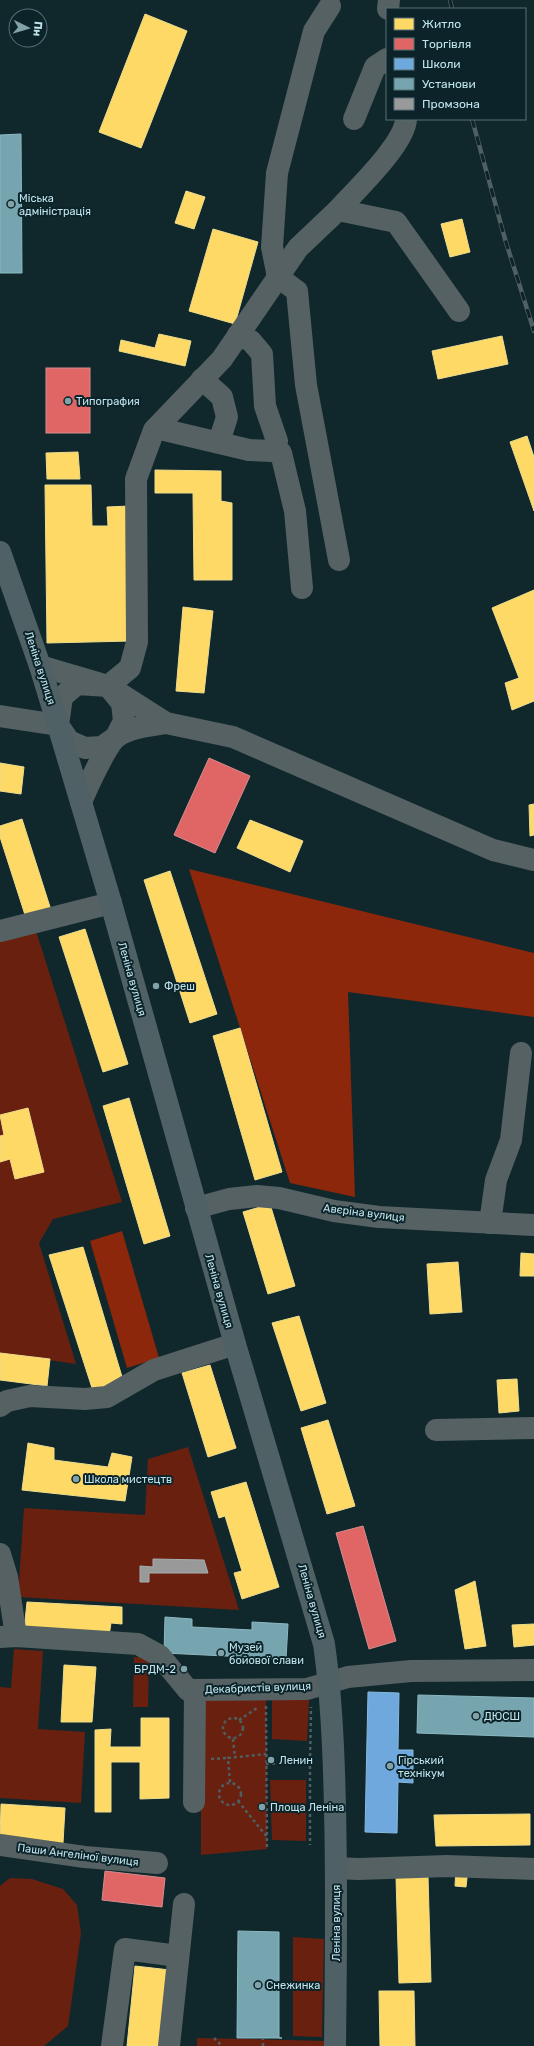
<svg xmlns="http://www.w3.org/2000/svg" width="534" height="2046" font-family="Rubik,sans-serif">
<rect width="100%" height="100%" fill="#10282c"/>
<!-- green -->
<g fill="#6a200f">
<polygon points="36,931 122,1202 53,1219 39,1243 76,1364 0,1353 0,937"/>
<polygon points="188,1447 239,1610 18,1597 24,1508 145,1515 148,1459"/>
<polygon points="14,1649 43,1651 38,1729 85,1732 81,1803 0,1798 0,1687 11,1688"/>
<polygon points="134,1657 149,1658 148,1707 133,1707"/>
<polygon points="266,1689 267,1849 201,1855 201,1690"/>
<polygon points="272,1700 309,1700 307,1741 272,1739"/>
<polygon points="270,1780 306,1780 306,1841 272,1840"/>
<polygon points="10,1878 32,1879 63,1889 77,1905 81,1933 68,2026 44,2046 0,2046 0,1886"/>
<polygon points="293,1937 324,1939 322,2037 293,2036"/>
<polygon points="197,2038 327,2041 327,2046 197,2046"/>
</g>
<!-- forest -->
<g fill="#8d270c">
<polygon points="189,869 534,953 534,1017 348,992 355,1197 290,1183"/>
<polygon points="122,1231 159,1358 127,1368 90,1241"/>
</g>
<!-- homes -->
<g fill="#ffd966" stroke="#ecdc8e">
<polygon points="145,14 187,31 141,148 99,132"/>
<polygon points="186,191 205,197 194,229 175,223"/>
<polygon points="462,219 470,252 450,257 441,224"/>
<polygon points="213,229 258,242 235,324 189,311"/>
<polygon points="159,334 191,341 185,366 119,351 121,340 155,348"/>
<polygon points="502,336 508,364 438,379 432,351"/>
<polygon points="527,436 534,457 534,511 510,442"/>
<polygon points="78,452 80,479 47,479 46,453"/>
<polygon points="155,470 221,471 221,501 232,503 232,580 194,580 193,493 155,493"/>
<polygon points="45,485 91,485 92,526 108,526 107,507 129,506 131,641 47,643"/>
<polygon points="534,590 534,701 512,710 505,683 519,678 492,608"/>
<polygon points="183,607 213,611 204,693 176,691"/>
<polygon points="0,763 24,767 21,794 0,791"/>
<polygon points="534,804 534,835 530,836 529,805"/>
<polygon points="22,819 51,910 26,918 0,837 0,826"/>
<polygon points="250,820 303,841 290,872 237,848"/>
<polygon points="170,871 217,1014 190,1023 144,880"/>
<polygon points="85,929 128,1064 103,1072 59,937"/>
<polygon points="240,1028 282,1172 255,1180 213,1036"/>
<polygon points="129,1098 170,1236 144,1244 103,1106"/>
<polygon points="28,1108 44,1172 15,1179 10,1159 0,1162 0,1136 4,1135 0,1115"/>
<polygon points="270,1204 295,1286 268,1294 243,1212"/>
<polygon points="83,1247 123,1380 93,1391 49,1255"/>
<polygon points="521,1253 534,1254 534,1276 520,1276"/>
<polygon points="458,1262 462,1312 430,1314 427,1264"/>
<polygon points="299,1316 326,1403 301,1411 272,1323"/>
<polygon points="0,1353 50,1359 47,1386 0,1380"/>
<polygon points="210,1365 236,1448 208,1457 182,1373"/>
<polygon points="517,1379 519,1411 499,1413 497,1380"/>
<polygon points="328,1420 355,1506 327,1514 301,1428"/>
<polygon points="28,1443 54,1448 54,1460 108,1467 112,1453 132,1457 125,1501 22,1490"/>
<polygon points="246,1482 279,1587 242,1599 234,1573 242,1571 225,1516 219,1518 211,1492"/>
<polygon points="475,1581 486,1646 465,1649 455,1590"/>
<polygon points="27,1602 122,1607 122,1624 111,1623 109,1636 24,1631"/>
<polygon points="534,1624 534,1645 514,1647 512,1625"/>
<polygon points="64,1665 96,1667 92,1722 61,1722"/>
<polygon points="141,1718 169,1718 169,1798 140,1799 140,1762 111,1762 111,1812 95,1812 95,1730 111,1729 110,1747 141,1747"/>
<polygon points="1,1804 65,1808 63,1843 0,1839"/>
<polygon points="530,1814 530,1845 436,1846 434,1815"/>
<polygon points="456,1868 468,1869 466,1887 455,1886"/>
<polygon points="428,1876 431,1982 399,1983 396,1877"/>
<polygon points="135,1966 170,1970 161,2046 127,2046"/>
<polygon points="379,1991 414,1991 415,2046 380,2046"/>
</g>
<!-- shops -->
<g fill="#e06666" stroke="#d68c8e">
<rect x="46" y="368" width="44" height="65"/>
<polygon points="209,758 250,776 215,853 174,835"/>
<polygon points="363,1526 396,1641 369,1649 336,1533"/>
<polygon points="105,1871 165,1878 162,1907 102,1900"/>
</g>
<!-- schools -->
<polygon fill="#6fa8dc" stroke="#87bae1" points="368,1692 399,1693 398,1750 413,1750 413,1783 398,1782 397,1833 365,1832"/>
<!-- public -->
<g fill="#76a5af" stroke="#8cb8c2">
<polygon points="21,134 22,273 0,273 0,135"/>
<polygon points="165,1617 192,1619 192,1627 252,1630 252,1622 288,1624 286,1659 164,1653"/>
<polygon points="418,1695 534,1698 534,1737 417,1733"/>
<polygon points="238,1931 279,1932 279,2038 282,2038 237,2038"/>
</g>
<!-- industry -->
<polygon fill="#999" stroke="#a5b0b2" points="153,1559 204,1560 208,1573 149,1573 149,1582 140,1582 140,1566 153,1567"/>
<g fill="none" stroke-linecap="round" stroke-linejoin="round">
<!-- path -->
<g stroke="#4f5e61" stroke-width="2.5" stroke-dasharray="3 3" stroke-linecap="butt">
<polyline points="266,1706 267,1849"/>
<circle cx="233" cy="1728" r="10"/>
<polyline points="239,1720 257,1708"/>
<polyline points="233,1739 235,1758"/>
<polyline points="211,1759 228,1758"/>
<polyline points="310,1762 311,1707"/>
<polyline points="266,1764 310,1762 310,1845"/>
<polyline points="230,1782 228,1758 266,1754"/>
<circle cx="230" cy="1794" r="11"/>
<polyline points="238,1801 267,1837"/>
<polyline points="214,2038 222,2046"/>
<polyline points="263,2046 263,2039"/>
</g>
<!-- minor -->
<g stroke="#556163" stroke-width="22">
<polyline points="330,6 314,31 277,173 272,247 278,277 297,291 306,385 339,560"/>
<polyline points="388,9 389,0"/>
<polyline points="354,119 375,67 387,59"/>
<path d="M338 210C355 191 405 144 406 119"/>
<polyline points="202,379 222,397 227,417 219,442"/>
<polyline points="156,428 249,450 272,451 277,441 265,406 262,354 251,341 238,335"/>
<polyline points="272,451 281,453 295,511 302,588"/>
<polyline points="40,666 108,686 166,723 233,737 493,850 534,860"/>
<polyline points="108,686 122,703 124,721 116,737 102,747 85,748 69,741 58,725 62,697 77,684 108,686 130,668 137,642 136,479 154,430 222,359 298,248 338,210 396,222 459,311"/>
<polyline points="0,716 58,725"/>
<path d="M81 802C87 788 107 743 118 736 132 727 150 726 166 723"/>
<polyline points="0,931 111,903"/>
<polyline points="196,1208 229,1199 257,1196 279,1198 334,1211 379,1217 534,1225"/>
<polyline points="490,1223 496,1180 511,1140 521,1053"/>
<polyline points="0,1406 7,1401 30,1396 85,1399 107,1397 154,1370 235,1344"/>
<polyline points="436,1430 534,1428"/>
<polyline points="0,1554 7,1577 16,1636"/>
<polyline points="0,1637 16,1636 138,1644 160,1656 188,1690 307,1689 348,1677 411,1671 534,1670"/>
<polyline points="194,1802 195,1690"/>
<polyline points="0,1845 85,1857 157,1863"/>
<polyline points="336,1868 358,1869 447,1866 534,1869"/>
<polyline points="112,2046 125,1949 178,1956"/>
<polyline points="169,2046 184,1904"/>
</g>
<!-- major -->
<path stroke="#4f6164" stroke-width="22" d="M0 552 40 666 58 725 111 903 235 1344 324 1644C332 1699 334 1754 335 1810 337 1889 336 1967 335 2046"/>
<defs>
<g id="rail">
<polyline points="450,0 452,9"/>
<polyline points="472,119 505,239 534,331"/>
</g>
</defs>
<!-- rail casing -->
<use href="#rail" stroke="#505f62" stroke-width="4.5"/>
<!-- rail -->
<use href="#rail" stroke="#0c2429" stroke-width="3" stroke-dasharray="9" stroke-linecap="butt"/>
</g>
<!-- markers -->
<g fill="#82a2a9" stroke="#0c2429" stroke-width="1.5">
<circle cx="11" cy="204" r="4"/>
<circle cx="68" cy="401" r="4"/>
<circle cx="156" cy="986" r="4"/>
<circle cx="76" cy="1479" r="4"/>
<circle cx="221" cy="1653" r="4"/>
<circle cx="184" cy="1669" r="4"/>
<circle cx="476" cy="1716" r="4"/>
<circle cx="271" cy="1760" r="4"/>
<circle cx="390" cy="1766" r="4"/>
<circle cx="262" cy="1807" r="4"/>
<circle cx="258" cy="1985" r="4"/>
</g>
<g text-anchor="middle" dominant-baseline="central" stroke-width="4" stroke-linejoin="round" paint-order="stroke">
<!-- poi labels -->
<g font-size="11" fill="#c0e4ed" stroke="#0c2429" text-anchor="start">
<text x="19" y="198">Міська<tspan x="19" dy="13">адміністрація</tspan></text>
<text x="76" y="401">Типография</text>
<text x="164" y="986">Фреш</text>
<text x="84" y="1479">Школа мистецтв</text>
<text x="229" y="1647">Музей<tspan x="229" dy="13">бойової слави</tspan></text>
<text x="176" y="1669" text-anchor="end">БРДМ-2</text>
<text x="484" y="1716">ДЮСШ</text>
<text x="279" y="1760">Ленин</text>
<text x="398" y="1760">Гірський<tspan x="398" dy="13">технікум</tspan></text>
<text x="270" y="1807">Площа Леніна</text>
<text x="266" y="1985">Снежинка</text>
</g>
<!-- street labels -->
<g font-size="11" fill="#c0e4ed" stroke="#0c2429">
<text transform="translate(40 668) rotate(72)">Леніна вулиця</text>
<text transform="translate(132 979) rotate(74)">Леніна вулиця</text>
<text transform="translate(364 1213) rotate(7)">Авєріна вулиця</text>
<text transform="translate(219 1291) rotate(74)">Леніна вулиця</text>
<text transform="translate(312 1601) rotate(74)">Леніна вулиця</text>
<text transform="translate(258 1688) rotate(-2)">Декабристів вулиця</text>
<text transform="translate(78 1855) rotate(7)">Паши Ангеліної вулиця</text>
<text transform="translate(336 1923) rotate(-90)">Леніна вулиця</text>
</g>
</g>
<!-- legend -->
<rect x="386" y="8" width="140" height="112" fill="#0c2429" stroke="#547177"/>
<rect x="394" y="18" width="20" height="12" fill="#ffd966" stroke="#547177"/>
<text x="422" y="28" font-size="12" fill="#c0e4ed">Житло</text>
<rect x="394" y="38" width="20" height="12" fill="#e06666" stroke="#547177"/>
<text x="422" y="48" font-size="12" fill="#c0e4ed">Торгівля</text>
<rect x="394" y="58" width="20" height="12" fill="#6fa8dc" stroke="#547177"/>
<text x="422" y="68" font-size="12" fill="#c0e4ed">Школи</text>
<rect x="394" y="78" width="20" height="12" fill="#76a5af" stroke="#547177"/>
<text x="422" y="88" font-size="12" fill="#c0e4ed">Установи</text>
<rect x="394" y="98" width="20" height="12" fill="#999999" stroke="#547177"/>
<text x="422" y="108" font-size="12" fill="#c0e4ed">Промзона</text>
<!-- north arrow -->
<g transform="translate(28 28) rotate(95)"><circle r="19" fill="#0c2429" stroke="#547177"/>
<path d="M0-3L7 15L0 10L-7 15Z" fill="#82a2a9"/>
<text y="-6" font-size="11" font-weight="bold" text-anchor="middle" fill="#c0e4ed">Пн</text>
</g>
</svg>
